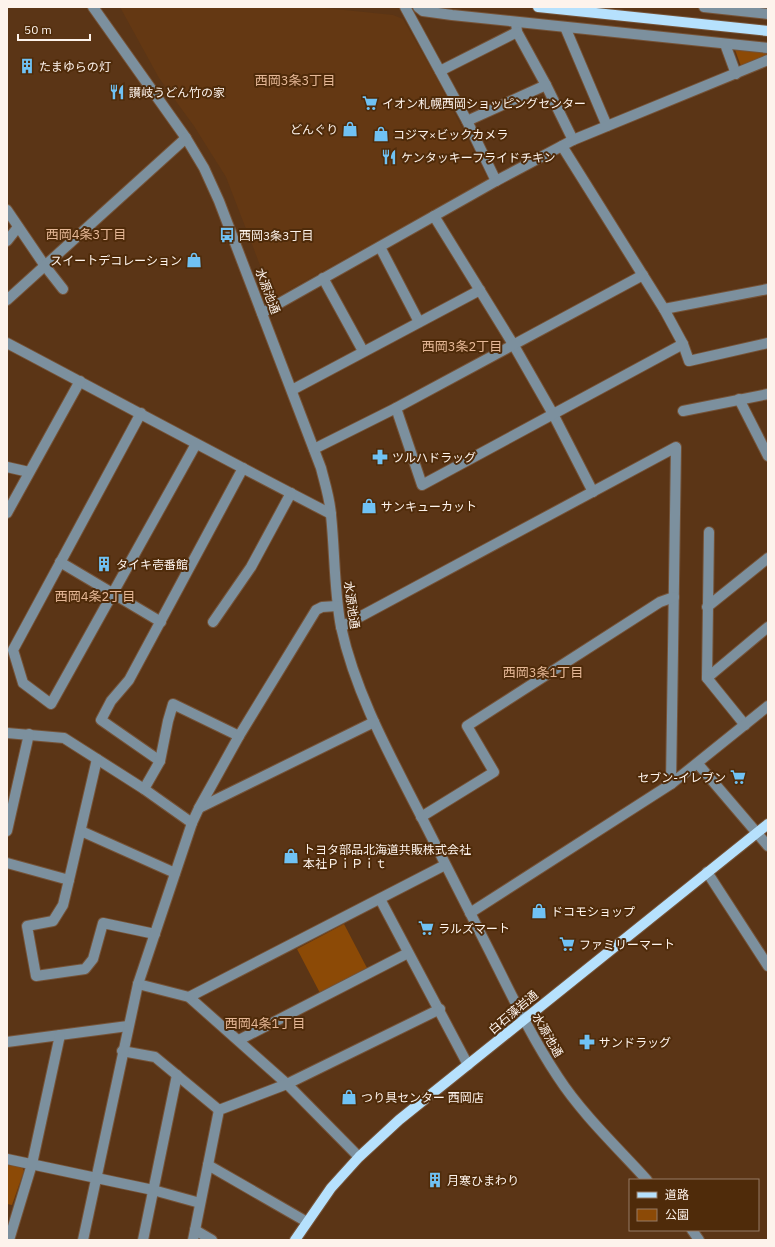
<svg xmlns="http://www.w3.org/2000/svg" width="775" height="1247" font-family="'IBM Plex Sans','Noto Sans JP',sans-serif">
<rect width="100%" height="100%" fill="#5b3516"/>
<!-- built -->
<polygon fill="#643813" points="120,7 315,7 393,15 403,19 435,75 488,179 273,299 226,177 194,126 159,78"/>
<!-- green -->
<g fill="#8c4a06">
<polygon points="734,47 768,52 768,57 742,69"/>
<polygon points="344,924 367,968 320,993 297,949"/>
<polygon points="7,1164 22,1167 24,1171 12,1205 7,1204"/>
</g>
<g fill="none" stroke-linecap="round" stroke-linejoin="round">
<defs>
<g id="minor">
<path d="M93 7 186 138 204 168 219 201 321 468C325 484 330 499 331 515 335 553 334 590 341 627 356 695 391 757 422 818 445 864 468 909 491 954 512 996 532 1038 558 1077 582 1114 618 1148 647 1180"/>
<polyline points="405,7 467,121 496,181"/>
<polyline points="418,7 423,11 452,15 768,48"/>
<polyline points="704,7 768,14"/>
<polyline points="516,22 517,32 546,85 573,140"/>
<polyline points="565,27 607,126"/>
<polyline points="725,44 736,74"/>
<polyline points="440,71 517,32"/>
<polyline points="467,121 546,85"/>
<polyline points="562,146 664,309"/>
<polyline points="7,210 45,266 63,289"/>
<polyline points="434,216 513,344 553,414 593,492"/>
<polyline points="7,241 18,227"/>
<polyline points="380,247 419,322"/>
<polyline points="323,278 363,351"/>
<polyline points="768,289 664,309 683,344 689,361 768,343"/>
<polyline points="7,300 186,138"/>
<polyline points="262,313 496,181 573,140 768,60"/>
<path d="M7 343C115 400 222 458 331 514"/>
<polyline points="292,390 480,290"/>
<polyline points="739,399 768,456"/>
<polyline points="396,408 422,485 683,344"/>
<polyline points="683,411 768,394"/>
<polyline points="141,413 13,650 23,683 51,704 196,444"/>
<polyline points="314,449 396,408 643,275"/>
<polyline points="7,467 29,472"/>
<polyline points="7,513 80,381"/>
<polyline points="709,532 707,678 745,725"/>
<polyline points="60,562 161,622"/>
<polyline points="707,607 768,558"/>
<polyline points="213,622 251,567 291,493"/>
<polyline points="341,627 676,447 671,784"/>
<polyline points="707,678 768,627"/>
<polyline points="7,733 64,738 144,789 192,823"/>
<polyline points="160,761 101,720 111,701 129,680 243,468"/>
<polyline points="698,764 768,846"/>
<polyline points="144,789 160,761 168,721 173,704 239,736"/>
<polyline points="199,808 374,722"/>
<polyline points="421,817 494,772 467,726 660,602 674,597"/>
<polyline points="7,831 29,734"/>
<polyline points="81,831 175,873"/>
<polyline points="7,863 69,880 97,759"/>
<polyline points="707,872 768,966"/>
<polyline points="69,880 63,905 53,921 27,926 36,976 85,969 93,959 103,923 155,934"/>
<polyline points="380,899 468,1065"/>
<polyline points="470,913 671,784 768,706"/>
<polyline points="138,984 189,997 287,1084 359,1157"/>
<polyline points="189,997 445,865"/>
<polyline points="239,1040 408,953"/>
<polyline points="7,1042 128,1026"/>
<polyline points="122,1051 155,1057 219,1110"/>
<polyline points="7,1159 153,1190 200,1203"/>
<polyline points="208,1165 307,1222"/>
<polyline points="195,1230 212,1240"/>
<polyline points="692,1230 699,1240"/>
<polyline points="9,1240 32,1164 60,1035"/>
<polyline points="83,1240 138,984 192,823 199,808 239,736 316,610 322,607 337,606"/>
<polyline points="143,1240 177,1075"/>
<polyline points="193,1240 219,1110 287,1084 440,1009"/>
</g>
<g id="major">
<polyline points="538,7 768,31"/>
<polyline points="295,1240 331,1188 359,1157 399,1120 768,824"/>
</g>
</defs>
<!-- minor casing -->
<use href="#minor" stroke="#755338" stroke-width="12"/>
<!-- major casing -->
<use href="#major" stroke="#755338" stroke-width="12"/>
<!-- minor -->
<use href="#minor" stroke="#7c909e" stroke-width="10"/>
<!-- major -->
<use href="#major" stroke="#b6e1fd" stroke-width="10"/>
</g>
<!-- icons -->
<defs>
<symbol id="building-bare" viewBox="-9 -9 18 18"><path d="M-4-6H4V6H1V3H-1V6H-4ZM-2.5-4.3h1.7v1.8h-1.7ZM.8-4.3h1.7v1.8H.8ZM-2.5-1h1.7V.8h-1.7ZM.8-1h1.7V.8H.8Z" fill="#70c2f4" stroke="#4f2b0a" stroke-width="2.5" paint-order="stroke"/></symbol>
<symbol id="restaurant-bare" viewBox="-9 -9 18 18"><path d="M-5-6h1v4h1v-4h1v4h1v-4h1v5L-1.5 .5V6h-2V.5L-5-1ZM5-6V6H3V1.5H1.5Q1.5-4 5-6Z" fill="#70c2f4" stroke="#4f2b0a" stroke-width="2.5" paint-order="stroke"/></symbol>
<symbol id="supermarket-bare" viewBox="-9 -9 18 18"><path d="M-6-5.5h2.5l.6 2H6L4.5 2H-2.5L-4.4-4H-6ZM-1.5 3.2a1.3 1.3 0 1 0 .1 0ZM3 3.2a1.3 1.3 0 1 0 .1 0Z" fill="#70c2f4" stroke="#4f2b0a" stroke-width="2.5" paint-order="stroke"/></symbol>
<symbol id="shop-bare" viewBox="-9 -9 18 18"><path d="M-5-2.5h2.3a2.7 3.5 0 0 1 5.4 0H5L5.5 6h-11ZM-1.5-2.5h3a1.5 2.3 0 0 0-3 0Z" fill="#70c2f4" stroke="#4f2b0a" stroke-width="2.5" paint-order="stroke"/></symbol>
<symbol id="bus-bare" viewBox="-9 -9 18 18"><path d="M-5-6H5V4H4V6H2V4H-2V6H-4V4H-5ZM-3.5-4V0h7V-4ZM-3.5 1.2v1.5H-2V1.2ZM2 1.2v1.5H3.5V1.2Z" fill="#70c2f4" stroke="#4f2b0a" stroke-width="2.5" paint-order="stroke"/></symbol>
<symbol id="pharmacy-bare" viewBox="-9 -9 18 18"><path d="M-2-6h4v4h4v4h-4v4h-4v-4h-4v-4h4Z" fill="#70c2f4" stroke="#4f2b0a" stroke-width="2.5" paint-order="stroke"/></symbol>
</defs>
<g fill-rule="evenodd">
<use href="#building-bare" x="16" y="55" width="22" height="22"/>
<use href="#restaurant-bare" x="106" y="81" width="22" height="22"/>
<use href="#supermarket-bare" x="359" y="92" width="22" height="22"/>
<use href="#shop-bare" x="339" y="118" width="22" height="22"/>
<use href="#shop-bare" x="370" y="123" width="22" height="22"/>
<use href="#restaurant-bare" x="378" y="146" width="22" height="22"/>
<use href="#bus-bare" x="216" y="224" width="22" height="22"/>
<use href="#shop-bare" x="183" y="249" width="22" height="22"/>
<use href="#pharmacy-bare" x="369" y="446" width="22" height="22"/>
<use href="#shop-bare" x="358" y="495" width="22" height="22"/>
<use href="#building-bare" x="93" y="553" width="22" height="22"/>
<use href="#supermarket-bare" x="727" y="766" width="22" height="22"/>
<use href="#shop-bare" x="280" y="845" width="22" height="22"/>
<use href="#shop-bare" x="528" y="900" width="22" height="22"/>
<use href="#supermarket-bare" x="415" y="917" width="22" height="22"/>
<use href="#supermarket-bare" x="556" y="933" width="22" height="22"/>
<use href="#pharmacy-bare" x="576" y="1031" width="22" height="22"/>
<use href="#shop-bare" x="338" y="1086" width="22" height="22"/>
<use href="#building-bare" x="424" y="1169" width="22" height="22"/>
</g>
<g text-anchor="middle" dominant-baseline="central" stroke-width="4" stroke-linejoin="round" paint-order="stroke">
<!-- poi labels -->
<g font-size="12" fill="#fdf3ec" stroke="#4f2b0a" text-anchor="start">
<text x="39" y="66">たまゆらの灯</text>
<text x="129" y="92">讃岐うどん竹の家</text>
<text x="382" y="103">イオン札幌西岡ショッピングセンター</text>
<text x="338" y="129" text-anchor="end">どんぐり</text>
<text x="393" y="134">コジマ×ビックカメラ</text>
<text x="401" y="157">ケンタッキーフライドチキン</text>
<text x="239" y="235">西岡3条3丁目</text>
<text x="182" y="260" text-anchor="end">スイートデコレーション</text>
<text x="392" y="457">ツルハドラッグ</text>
<text x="381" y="506">サンキューカット</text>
<text x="116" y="564">タイキ壱番館</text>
<text x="726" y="777" text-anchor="end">セブン-イレブン</text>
<text x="303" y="849">トヨタ部品北海道共販株式会社<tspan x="303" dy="14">本社ＰｉＰｉｔ</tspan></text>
<text x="551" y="911">ドコモショップ</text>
<text x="438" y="928">ラルズマート</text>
<text x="579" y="944">ファミリーマート</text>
<text x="599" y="1042">サンドラッグ</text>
<text x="361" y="1097">つり具センター 西岡店</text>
<text x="447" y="1180">月寒ひまわり</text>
</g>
<!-- street labels -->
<g font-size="12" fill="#fdf3ec" stroke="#4f2b0a">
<text transform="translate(268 291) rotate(69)">水源池通</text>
<text transform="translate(352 605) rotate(82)">水源池通</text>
<text transform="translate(513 1012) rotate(-40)">白石藻岩通</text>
<text transform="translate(548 1035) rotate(60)">水源池通</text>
</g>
<!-- neighbourhood labels -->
<g font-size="13" fill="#e6b897" stroke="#4f2b0a">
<text x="295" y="80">西岡3条3丁目</text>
<text x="86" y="234">西岡4条3丁目</text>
<text x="462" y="346">西岡3条2丁目</text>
<text x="95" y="596">西岡4条2丁目</text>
<text x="543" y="672">西岡3条1丁目</text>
<text x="265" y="1023">西岡4条1丁目</text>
</g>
</g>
<!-- border -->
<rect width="775" height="1247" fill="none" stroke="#fdf3ec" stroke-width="16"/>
<!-- legend -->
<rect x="629" y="1179" width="130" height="52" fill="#4f2b0a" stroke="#957b64"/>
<rect x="637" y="1192" width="20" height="6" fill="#b6e1fd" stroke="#957b64"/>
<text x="665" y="1199" font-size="12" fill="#fdf3ec">道路</text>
<rect x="637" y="1209" width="20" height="12" fill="#8c4a06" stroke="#957b64"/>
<text x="665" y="1219" font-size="12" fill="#fdf3ec">公園</text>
<!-- scale -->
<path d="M18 34v6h72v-6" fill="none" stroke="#fdf3ec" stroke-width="2"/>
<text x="24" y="34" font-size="12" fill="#fdf3ec" stroke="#4f2b0a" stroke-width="3" paint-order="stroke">50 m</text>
</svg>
